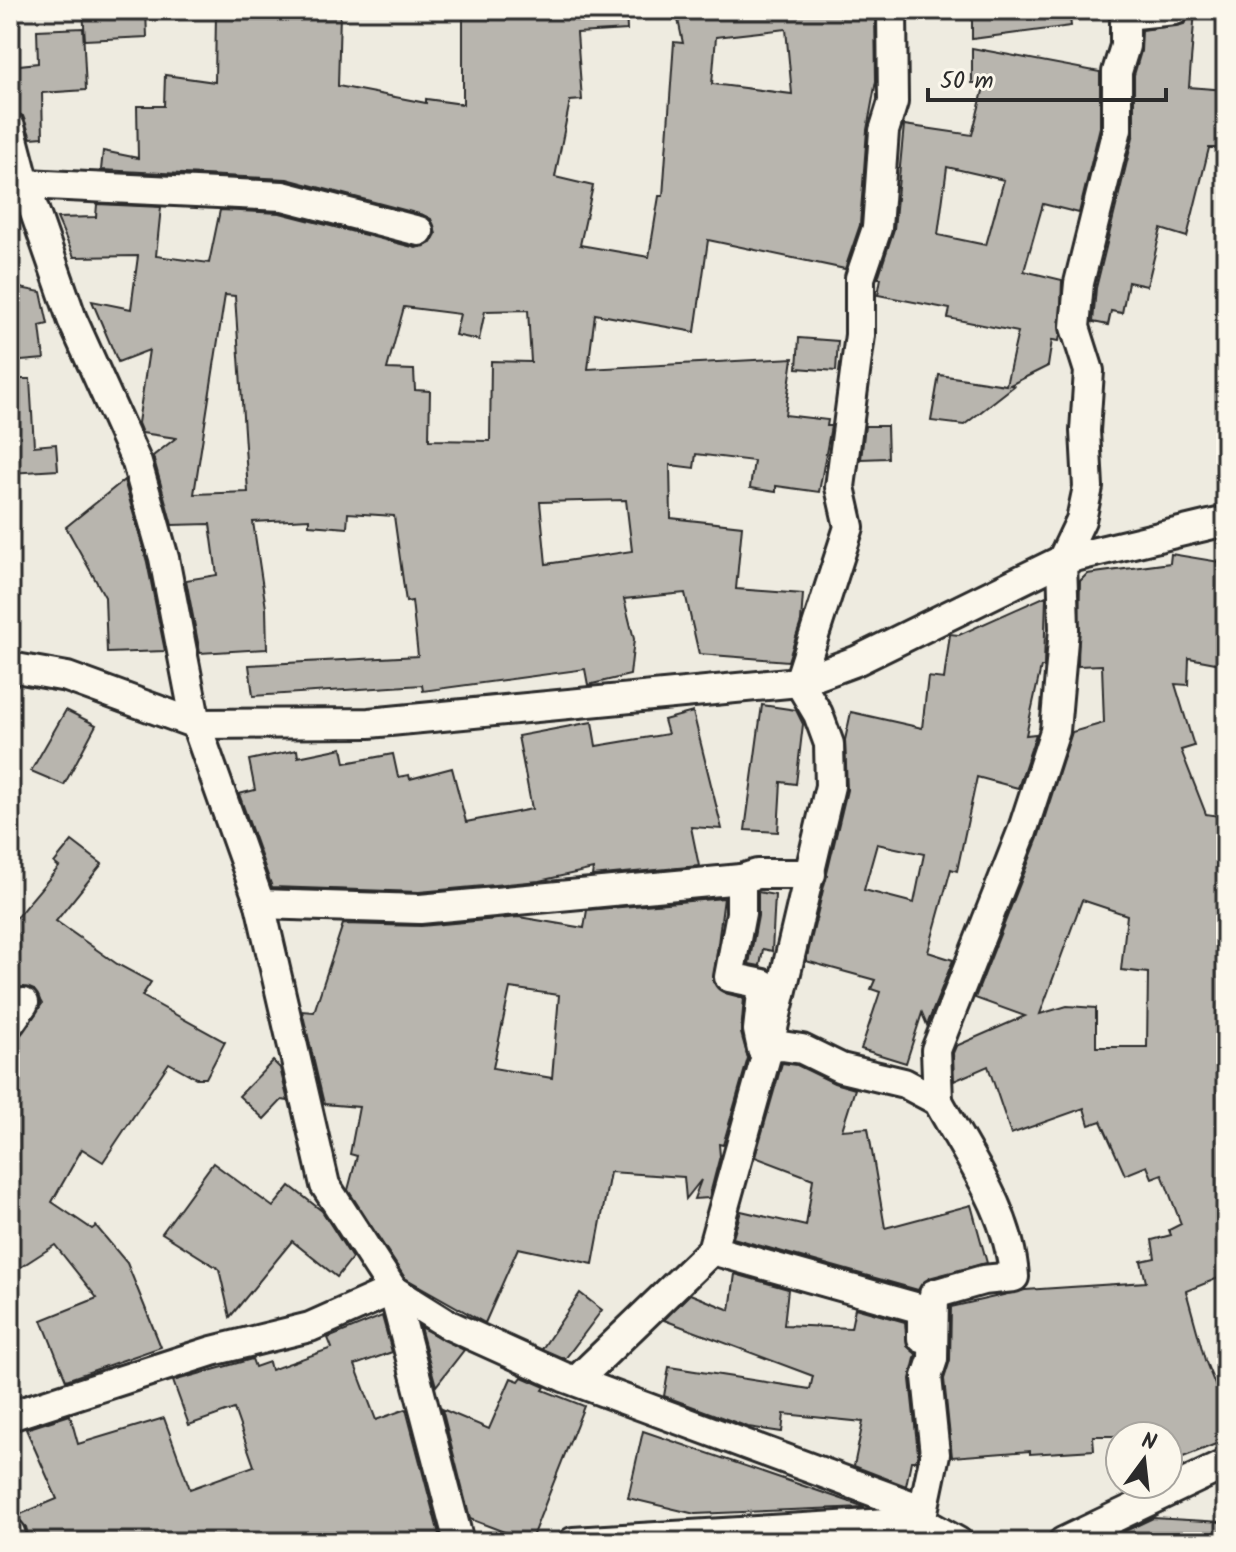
<svg xmlns="http://www.w3.org/2000/svg" width="1236" height="1552" font-family="Kalam,sans-serif">
<rect width="100%" height="100%" fill="#eeebe0"/>
<filter id="ink" filterUnits="userSpaceOnUse"><feTurbulence type="fractalNoise" baseFrequency=".0125" numOctaves="2"/><feDisplacementMap in="SourceGraphic" scale="16" xChannelSelector="R" yChannelSelector="G"/><feConvolveMatrix kernelMatrix="1 2 1 2 8 2 1 2 1" color-interpolation-filters="sRGB"/></filter>
<g filter="url(#ink)">
<!-- building -->
<g fill="#b8b5ae" stroke="#2b2b2b" stroke-width="2" fill-rule="evenodd">
<polygon points="83,10 146,10 147,37 85,40"/>
<path d="M251 10 340 13 338 86 426 103V99L463 104V10H626L627 30 577 33 582 100 570 101 555 177 593 186 580 245 649 257 659 196H663L674 42 683 43 676 10H875L876 81 867 130 860 225 845 269 708 240 695 332 595 314 588 369 793 358 785 415 828 420 827 426H831L819 492 776 486V492L750 488 754 461 696 454 694 468 670 465 671 518 742 526 736 589 803 594 801 622 788 661 699 654 685 593 624 599 634 639 630 675 588 685 585 669 423 691 422 685 253 696 249 665 418 656 412 601 406 602 394 516 348 513 347 528 309 525V519L253 522 266 608 267 649 200 653 186 580 217 575 210 524 172 525 153 456 176 438 142 433 138 423 149 350 118 362 92 301 131 309 138 256 74 257 57 218 96 217 97 204 161 207 156 256 209 263 220 210 280 213 416 248 431 243 436 234 431 219 423 215 287 179 101 170 103 151 138 158 137 106H164L165 75 215 82 216 12ZM786 29 792 94 712 84 716 37ZM225 295 235 296 248 492 194 494ZM404 307 460 314 455 335 479 340 485 311 528 310 531 362 491 361 490 441 429 440 430 391 415 390 414 370 387 369ZM626 500 632 551 546 564 540 502Z"/>
<polygon points="972,10 1069,10 1071,26 972,39"/>
<polygon points="1192,10 1195,10 1189,87 1226,90 1226,148 1209,148 1187,237 1161,229 1147,286 1128,282 1122,313 1111,311 1108,325 1093,322 1096,288 1134,133 1134,75 1141,51 1142,30 1184,24"/>
<polygon points="83,28 86,90 42,93 43,137 31,138 23,116 10,110 10,66 38,63 37,30"/>
<path d="M972 48 1100 72V127L1079 213 1043 204 1024 271 1062 280 1060 335 1059 341 1052 340 1048 366 1010 385 1014 386 964 425 931 421 939 375 1006 385 1018 332 948 318 950 309 878 295 881 278H878L894 229 904 125 972 135 985 83H972ZM947 167 1004 180 986 245 938 235Z"/>
<polygon points="10,286 41,292 48,324 40,326 44,359 10,362"/>
<polygon points="799,338 838,341 836,371 797,368"/>
<polygon points="10,379 30,379 34,446 56,444 58,470 10,473"/>
<polygon points="865,426 887,426 888,458 861,459"/>
<polygon points="124,480 147,562 165,651 107,653 105,597 66,527"/>
<path d="M1171 554 1226 563V665L1189 658 1188 685 1175 684 1194 746 1181 750 1206 814 1226 817V1275L1186 1291 1205 1360 1226 1412V1440L1168 1463V1436H1093L1094 1450 1030 1454V1451L952 1457 944 1379 950 1360 951 1307 1025 1290 1146 1282 1141 1261 1155 1258 1152 1240 1171 1235 1169 1230 1181 1224 1162 1174 1152 1178 1147 1166 1125 1175 1101 1121 1089 1125 1084 1108 1011 1134 988 1066 954 1081 953 1053 956 1046 1025 1016 975 998 1038 838 1072 732 1104 723 1102 665 1078 666 1080 581 1087 574 1170 563ZM1082 900 1127 915 1121 970 1148 973 1147 1047H1096V1008L1067 1006 1040 1014Z"/>
<path d="M1046 596 1044 667H1041L1026 735 1036 734 1018 788 977 777 957 871 951 869 928 952 953 960 927 1025 922 1013 906 1063 861 1049 880 992 871 989 875 980 806 961 847 790 845 740 851 712 922 728 928 677 944 679 950 634 959 635ZM877 844 924 854 914 903 864 890Z"/>
<polygon points="762,705 796,710 803,724 796,784 781,782 778,832 745,830"/>
<polygon points="66,710 96,725 64,785 31,771"/>
<polygon points="693,712 722,829 691,827 699,866 592,876 593,869 539,881 419,892 272,887 239,794 255,790 249,760 297,750 298,757 342,748 345,763 393,754 398,777 409,775 410,779 452,768 466,822 532,809 518,736 592,722 596,746 668,734 664,720"/>
<polygon points="72,841 102,864 56,921 117,964 151,982 142,996 225,1042 206,1078 196,1078 169,1063 103,1162 82,1149 52,1202 92,1229 96,1226 127,1263 161,1347 66,1380 42,1320 97,1298 55,1245 10,1274 10,1048 42,1004 34,990 18,987 10,982 10,925 59,867 54,863"/>
<polygon points="758,892 775,895 772,951 763,949 760,966 749,964 758,916"/>
<path d="M724 898 713 982 725 993 744 998 741 1033 748 1058 723 1145 719 1144 720 1156 709 1198 694 1199 701 1180 686 1199 684 1177 610 1172 593 1264 518 1248 485 1323 405 1278 348 1190 357 1156 350 1154 359 1107 324 1104 302 1011 314 1012 343 924 421 926 519 917 584 928 587 910ZM510 988 559 995 552 1078 493 1068Z"/>
<polygon points="273,1061 280,1068 288,1101 282,1100 264,1119 239,1096"/>
<polygon points="782,1063 797,1065 834,1083 855,1089 842,1130 868,1128 885,1228 971,1205 987,1263 929,1278 918,1290 733,1238 741,1211 806,1226 813,1179 755,1157"/>
<polygon points="213,1163 273,1207 290,1186 322,1211 352,1258 337,1277 292,1241 230,1317 219,1269 162,1233"/>
<polygon points="735,1274 788,1289 784,1325 851,1328 855,1308 905,1322 907,1346 916,1354 910,1379 918,1453 916,1461 911,1461 906,1486 854,1466 863,1422 784,1414 782,1432 748,1427 664,1396 669,1367 810,1389 813,1376 664,1320 690,1294 730,1310"/>
<polygon points="580,1293 602,1310 565,1359 542,1349"/>
<polygon points="382,1316 392,1352 355,1365 376,1420 406,1409 441,1542 30,1542 26,1527 16,1516 57,1499 26,1429 70,1415 78,1444 164,1418 190,1489 254,1466 234,1409 189,1425 173,1381 252,1359 255,1367 269,1362 271,1370 332,1348 328,1338"/>
<polygon points="420,1327 464,1350 436,1386"/>
<polygon points="522,1377 545,1387 543,1390 584,1406 530,1542 508,1542 507,1533 470,1519 442,1409 489,1429 511,1378 519,1381"/>
<polygon points="643,1431 865,1507 695,1514 628,1498"/>
<polygon points="1153,1518 1222,1522 1221,1542 1102,1542"/>
</g>
<g fill="none" stroke-linecap="round" stroke-linejoin="round">
<defs>
<g id="minor">
<polyline points="10,127 25,184 72,319 137,463 164,558 196,724 260,904 325,1185 393,1290 459,1542"/>
<polyline points="25,184 283,196 419,231"/>
<polyline points="10,667 67,677 196,724 369,723 799,682 856,661 1062,560 1226,521"/>
<polyline points="741,879 757,874 811,874"/>
<polyline points="260,904 420,909 741,879 741,913 729,977 763,984 758,1030 762,1049 782,1046 802,1049 841,1068 904,1083 938,1101 936,1050 1022,832 1055,731 1064,629 1062,560 1081,520 1088,487 1085,431 1089,371 1075,327 1079,283 1117,129 1117,72 1125,46 1125,15 1175,10"/>
<polyline points="10,1023 24,1003"/>
<polyline points="712,1250 922,1309 922,1338"/>
<polyline points="576,1381 712,1250 768,1049 830,786 829,744 818,714 799,682 849,527 840,487 860,335 860,278 877,228 884,131 893,102 892,10"/>
<polyline points="10,1416 212,1351 310,1327 393,1290 449,1325 564,1377 918,1508 921,1521 958,1542"/>
<polyline points="10,1533 13,1542"/>
<path d="M573 1542 921 1521 935 1454 927 1377 933 1359 934 1294 983 1280 1014 1277C1010 1213 968 1156 938 1101"/>
<polyline points="1063,1542 1226,1464"/>
</g>
</defs>
<!-- minor casing -->
<use href="#minor" stroke="#2b2b2b" stroke-width="34"/>
<!-- minor -->
<use href="#minor" stroke="#fbf7ec" stroke-width="28"/>
</g>
</g>
<!-- margin -->
<rect width="1236" height="1552" fill="none" stroke="#fbf7ec" stroke-width="40"/>
<rect x="20" y="20" width="1196" height="1512" fill="none" stroke="#2b2b2b" stroke-width="3" filter="url(#ink)"/>
<!-- north arrow -->
<g transform="translate(1144 1460) rotate(15)"><circle r="38" fill="#fbf7ec" stroke="#a8a59f" stroke-width="2"/>
<path d="M0-6L14 30L0 20L-14 30Z" fill="#2b2b2b"/>
<text y="-12" font-size="22" font-weight="bold" text-anchor="middle" fill="#2b2b2b">N</text>
</g>
<!-- scale -->
<path d="M928 88v12h238v-12" fill="none" stroke="#2b2b2b" stroke-width="4"/>
<text x="940" y="88" font-size="24" fill="#2b2b2b" stroke="#fbf7ec" stroke-width="6" paint-order="stroke">50 m</text>
</svg>
